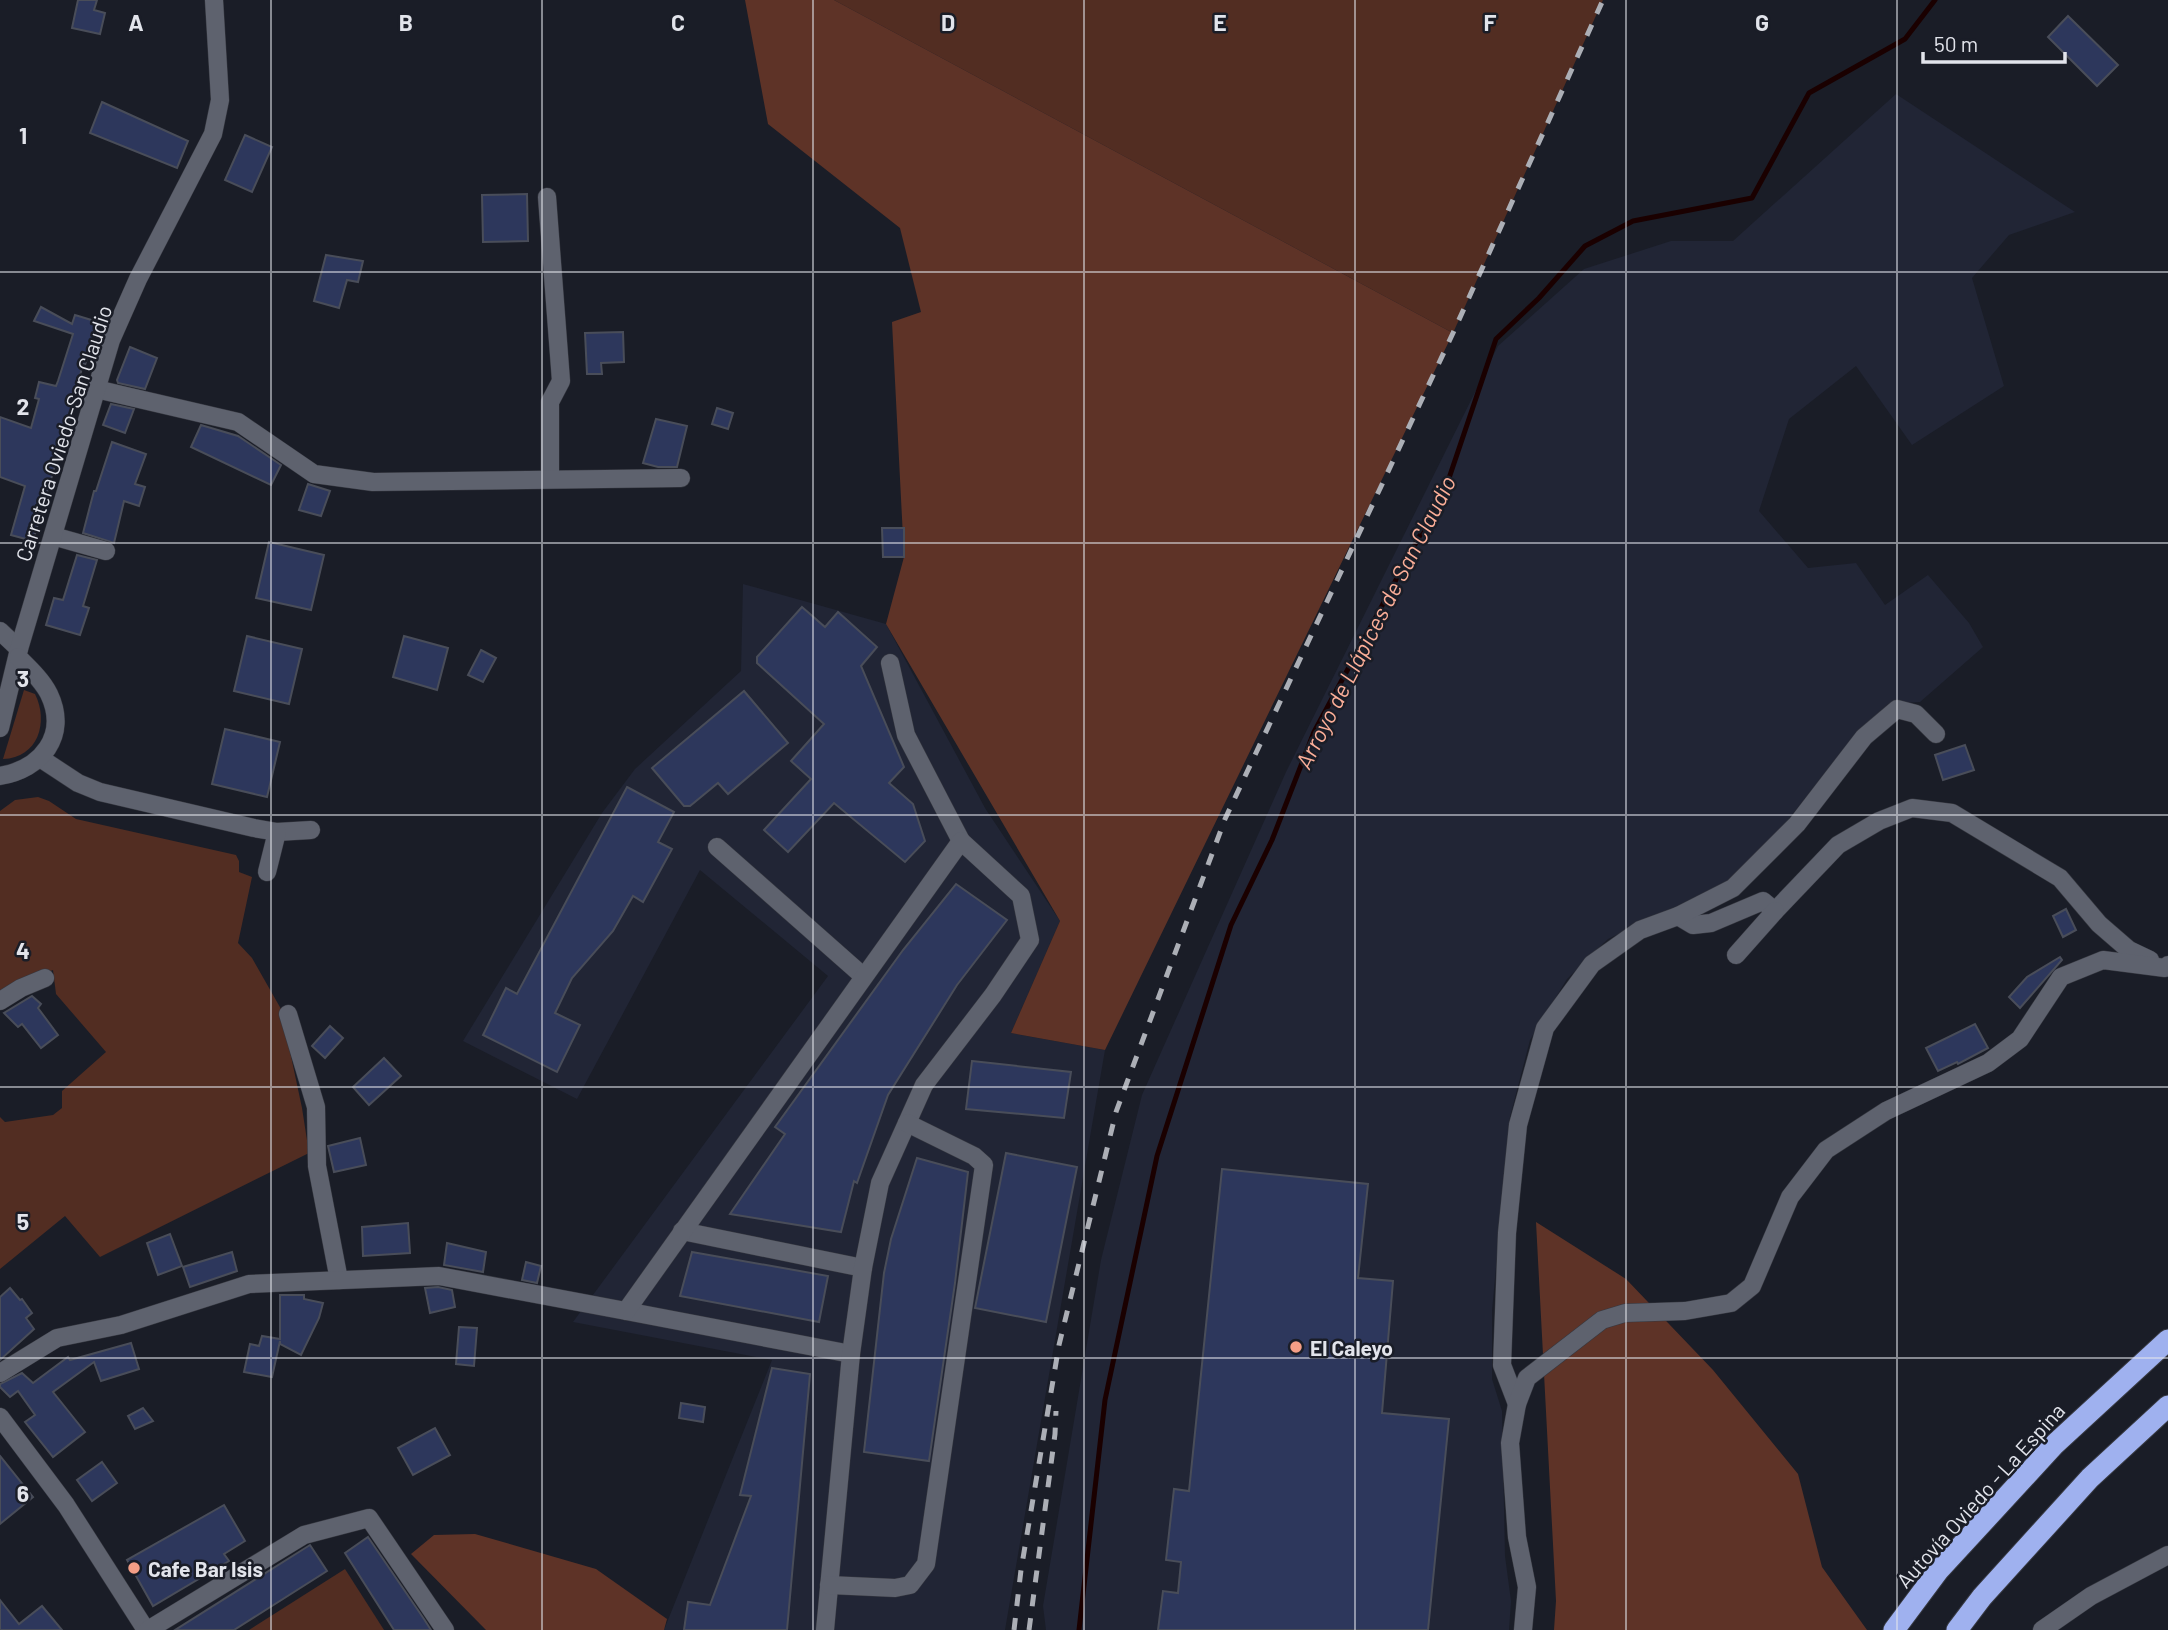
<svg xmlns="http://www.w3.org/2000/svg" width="2168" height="1630" font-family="Barlow,sans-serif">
<rect width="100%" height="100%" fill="#1a1d27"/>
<!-- built -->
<g fill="#212535">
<polygon points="1896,94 2075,212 2009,235 1972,278 2004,386 1912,445 1856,366 1789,419 1759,511 1808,568 1856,563 1885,605 1928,575 1969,623 1983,647 1920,702 1888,704 1852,739 1785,824 1728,882 1608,939 1567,979 1530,1040 1510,1117 1492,1311 1492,1379 1502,1411 1505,1556 1511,1601 1509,1630 1046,1630 1043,1606 1101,1260 1142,1095 1286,772 1498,346 1584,269 1671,241 1733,241"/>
<polygon points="743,584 886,624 985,808 1060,921 1011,1033 1105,1050 1005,1630 664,1630 772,1360 573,1322 828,976 700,870 577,1099 463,1041 602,813 635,769 741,671"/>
</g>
<!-- green -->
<g fill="#522d22">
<polygon points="834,0 1603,0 1453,333"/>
<path d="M24 690 35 694C49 722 38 758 3 759Z"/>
<polygon points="38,797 49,801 76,819 236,855 239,861 239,872 252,877 238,943 252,958 281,1009 302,1108 309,1153 100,1257 65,1216 0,1269 0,1117 5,1122 53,1115 62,1108 62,1091 106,1052 56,994 53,970 0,992 0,811 15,800"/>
<polygon points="345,1569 384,1630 249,1630"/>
</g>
<!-- forest -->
<g fill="#5e3327">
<polygon points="745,0 834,0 1453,333 1105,1050 1011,1033 1060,921 886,624 904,557 892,322 921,312 900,228 768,124"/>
<polygon points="1536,1222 1626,1279 1713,1370 1798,1474 1822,1567 1867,1630 1554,1630 1556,1601"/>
<polygon points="475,1534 596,1569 667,1619 664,1630 486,1630 411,1554 434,1535"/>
</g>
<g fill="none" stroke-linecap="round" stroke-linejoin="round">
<!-- stream -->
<polyline stroke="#1a0000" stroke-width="5" points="1079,1630 1105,1400 1157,1156 1231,925 1272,840 1314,732 1446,487 1496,339 1539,298 1585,246 1633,221 1752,198 1809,93 1905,39 1935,0"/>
</g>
<!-- building -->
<g fill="#2d375c" stroke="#494d59" stroke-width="2">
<polygon points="78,0 97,0 94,10 105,13 100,34 72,28"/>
<polygon points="2068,16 2118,65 2097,86 2048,37"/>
<polygon points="102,102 188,141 177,168 90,133"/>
<polygon points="245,135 272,147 252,192 225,180"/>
<polygon points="527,194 528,241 483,242 482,195"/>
<polygon points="326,255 363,261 358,282 347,280 339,308 314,301"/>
<polygon points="41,307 72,324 75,315 98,322 85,365 83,364 58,462 56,462 33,541 11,535 25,486 0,477 0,417 31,428 39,399 35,398 39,382 56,386 58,381 73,334 34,321"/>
<polygon points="623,332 624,362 601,363 602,374 587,374 585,333"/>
<polygon points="130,347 157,358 145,389 118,383 117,380"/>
<polygon points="111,404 134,409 125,433 103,425"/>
<polygon points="717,408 733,413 728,429 712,424"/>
<polygon points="656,419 687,426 677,467 658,467 643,463"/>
<polygon points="201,425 238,436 281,465 271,485 191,447"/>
<polygon points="112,442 146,454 135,484 145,487 139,506 124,501 114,543 83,533 94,491 96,491"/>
<polygon points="308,484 330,491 321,516 299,510"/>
<polygon points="882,528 904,528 904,557 883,557"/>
<polygon points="269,542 324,555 311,610 256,598"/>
<polygon points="77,555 97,560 83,606 89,608 80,635 46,625 54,598 63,600"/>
<polygon points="802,607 825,627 838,612 877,647 861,666 904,767 889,783 913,804 925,841 905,862 834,803 788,852 764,830 811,779 791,761 824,724 757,663 757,657"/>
<polygon points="247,636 302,649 289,704 234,691"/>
<polygon points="404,636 448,648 437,690 393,677"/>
<polygon points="481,650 496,658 483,682 468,675"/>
<polygon points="744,691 788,743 728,794 718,783 690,806 684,806 652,768"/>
<polygon points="225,729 280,742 267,797 212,784"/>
<polygon points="1965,745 1974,770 1943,780 1935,755"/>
<polygon points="627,787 674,812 658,842 672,849 643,902 633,896 613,931 572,978 555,1013 580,1025 557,1072 483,1035 506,988 517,994"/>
<polygon points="956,884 1007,920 957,985 888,1095 857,1183 854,1181 841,1232 730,1214 785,1134 775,1127 903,950"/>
<polygon points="2066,909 2076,930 2063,937 2053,916"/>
<polygon points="2060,957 2062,960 2020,1008 2009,997 2027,977"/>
<polygon points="32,996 41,1004 38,1008 58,1035 41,1048 22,1024 18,1027 4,1013"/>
<polygon points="1975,1024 1988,1048 1958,1064 1957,1062 1938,1071 1926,1048"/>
<polygon points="330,1026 343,1038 325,1058 312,1046"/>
<polygon points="384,1058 401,1076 369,1105 353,1087"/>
<polygon points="972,1061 1071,1072 1064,1118 966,1109"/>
<polygon points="360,1138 366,1165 334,1172 328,1146"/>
<polygon points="1006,1153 1077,1167 1046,1322 975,1308"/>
<polygon points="917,1158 968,1172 955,1283 929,1461 864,1452 884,1273 891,1239"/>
<polygon points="1222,1169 1368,1184 1358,1278 1393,1281 1382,1413 1449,1419 1428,1630 1158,1630 1163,1591 1178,1593 1181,1562 1166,1560 1174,1489 1189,1491"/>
<polygon points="408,1223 410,1253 363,1256 362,1227"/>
<polygon points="170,1234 182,1266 158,1275 147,1243"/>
<polygon points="447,1243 486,1252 483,1272 444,1265"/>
<polygon points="232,1252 237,1271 190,1287 183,1267"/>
<polygon points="692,1252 828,1276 819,1322 680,1296"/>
<polygon points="526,1262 541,1266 537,1283 522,1280"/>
<polygon points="438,1287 452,1290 455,1307 430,1313 425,1288"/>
<polygon points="10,1288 20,1300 22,1299 32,1313 26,1318 34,1329 0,1360 0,1297"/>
<polygon points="280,1295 304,1295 304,1299 323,1303 319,1318 301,1355 280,1344 280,1341 272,1377 244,1372 250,1344 259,1346 262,1336 280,1339"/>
<polygon points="459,1327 477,1328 474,1366 456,1364"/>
<polygon points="131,1343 139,1369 101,1381 94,1362 53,1392 85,1432 53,1457 25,1422 35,1415 18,1391 10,1397 0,1387 0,1384 22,1373 33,1383 68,1357 70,1360"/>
<polygon points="772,1368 810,1374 787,1630 684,1630 688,1602 710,1605 751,1496 740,1495"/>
<polygon points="681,1403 705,1407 703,1422 679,1418"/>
<polygon points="143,1408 153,1421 135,1429 128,1416"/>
<polygon points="435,1428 450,1455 413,1475 398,1448"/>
<polygon points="0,1456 33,1497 0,1524"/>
<polygon points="102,1462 117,1483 92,1501 77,1480"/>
<polygon points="224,1505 245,1541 224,1554 229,1561 153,1606 127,1560"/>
<polygon points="368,1537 424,1619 431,1630 394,1630 345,1553"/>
<polygon points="310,1545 327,1571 234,1630 175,1630"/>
<polygon points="0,1600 19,1624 42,1606 62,1630 0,1630"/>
</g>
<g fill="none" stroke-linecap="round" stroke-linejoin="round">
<defs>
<g id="minor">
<polyline points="547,197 561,381 550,402 550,479"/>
<polyline points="96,389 238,422 314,474 373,482 681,478"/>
<polyline points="53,536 106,551"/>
<polyline points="0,631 19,649"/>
<polyline points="890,663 906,735 961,841"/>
<polyline points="0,728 19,649 111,340 138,279 213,134 220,100 214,0"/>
<polyline points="40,758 78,783 100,792 254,828 277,832 311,830"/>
<path d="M0 776C41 769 69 736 49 694 42 680 29 668 18 657"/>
<polyline points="717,847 863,976"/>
<polyline points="267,872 277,832"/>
<polyline points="1678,916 1693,925 1711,923 1763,901 1775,911 1838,845 1879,821 1912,808 1952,813 2060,878 2099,924 2129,950 2150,960"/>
<polyline points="1736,955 1775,911"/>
<polyline points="0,1001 21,988 45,978"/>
<polyline points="288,1014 316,1107 317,1166 339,1280"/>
<polyline points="682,1231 863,1268"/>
<polyline points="626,1311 851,1354"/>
<polyline points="0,1373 57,1338 121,1325 249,1284 439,1276 626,1311 961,841 1021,896 1030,940 993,995 924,1085 880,1183 863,1268 851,1354 825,1630"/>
<polyline points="1517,1404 1502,1365 1507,1233 1518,1125 1545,1028 1592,964 1640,930 1678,916 1733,888 1797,824 1864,737 1897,709 1916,714 1936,734"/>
<polyline points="0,1417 66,1505 146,1630"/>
<polyline points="829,1585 895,1588 910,1585 926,1564 984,1165 974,1156 907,1123"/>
<polyline points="148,1630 304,1535 369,1518 445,1630"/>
<polyline points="1523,1630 1527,1587 1517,1537 1510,1443 1517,1404 1527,1378 1602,1320 1625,1313 1685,1311 1731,1303 1752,1286 1790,1197 1826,1150 1886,1111 1988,1063 2020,1039 2061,977 2103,960 2165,968 2168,965"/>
<polyline points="2042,1630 2091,1596 2168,1555"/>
</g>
<g id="highway">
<polyline points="1894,1630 1938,1571 2055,1444 2168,1340"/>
<polyline points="1957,1630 1982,1597 2090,1478 2168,1406"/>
</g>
</defs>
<!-- minor casing -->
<use href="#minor" stroke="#363840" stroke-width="19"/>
<!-- highway casing -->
<use href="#highway" stroke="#363840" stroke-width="23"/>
<!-- minor -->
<use href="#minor" stroke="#5e626e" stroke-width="18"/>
<!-- highway -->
<use href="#highway" stroke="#9fb1ef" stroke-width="21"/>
<!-- rail -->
<g stroke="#acafb6" stroke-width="5" stroke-dasharray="12 12" stroke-linecap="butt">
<polyline points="1014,1630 1021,1570 1059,1345 1116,1112 1225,819 1453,333 1603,0"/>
<polyline points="1029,1630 1055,1434 1056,1411"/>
</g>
</g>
<!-- grid -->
<path fill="none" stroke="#e2e4eb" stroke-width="2" stroke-opacity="0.55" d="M271 0V1630M542 0V1630M813 0V1630M1084 0V1630M1355 0V1630M1626 0V1630M1897 0V1630M0 272H2168M0 543H2168M0 815H2168M0 1087H2168M0 1358H2168"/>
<!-- markers -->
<g fill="#f49e86" stroke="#1a1d27" stroke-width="2.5">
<circle cx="1296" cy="1347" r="7"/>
<circle cx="134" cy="1568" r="7"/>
</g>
<g text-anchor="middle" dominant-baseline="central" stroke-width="5" stroke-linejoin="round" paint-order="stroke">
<!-- street labels -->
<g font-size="21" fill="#e2e4eb" stroke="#1a1d27">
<text transform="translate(63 433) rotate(-72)">Carretera Oviedo-San Claudio</text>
<text transform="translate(1980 1495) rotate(-48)">Autovía Oviedo - La Espina</text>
</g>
<!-- poi labels -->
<g font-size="21" font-weight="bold" fill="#e2e4eb" stroke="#1a1d27" text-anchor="start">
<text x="1310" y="1347">El Caleyo</text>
<text x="148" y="1568">Cafe Bar Isis</text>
</g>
<!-- water labels -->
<g font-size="23" font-style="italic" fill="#fbae98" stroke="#1a1d27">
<text transform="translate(1375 622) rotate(-63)">Arroyo de Llápices de San Claudio</text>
</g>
</g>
<g font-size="23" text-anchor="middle" font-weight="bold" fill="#e2e4eb" stroke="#1a1d27" stroke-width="5" stroke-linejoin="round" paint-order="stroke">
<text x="136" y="31">A</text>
<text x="406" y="31">B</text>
<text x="678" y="31">C</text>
<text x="948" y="31">D</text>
<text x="1220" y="31">E</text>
<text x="1490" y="31">F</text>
<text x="1762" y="31">G</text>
<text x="23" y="144">1</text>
<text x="23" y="415">2</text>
<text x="23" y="687">3</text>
<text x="23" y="959">4</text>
<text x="23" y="1230">5</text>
<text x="23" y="1502">6</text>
</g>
<!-- scale -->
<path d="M1923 52v10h142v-10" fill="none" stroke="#e2e4eb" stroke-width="3.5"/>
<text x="1934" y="52" font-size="21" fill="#e2e4eb" stroke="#1a1d27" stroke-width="5" paint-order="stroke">50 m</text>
</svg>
